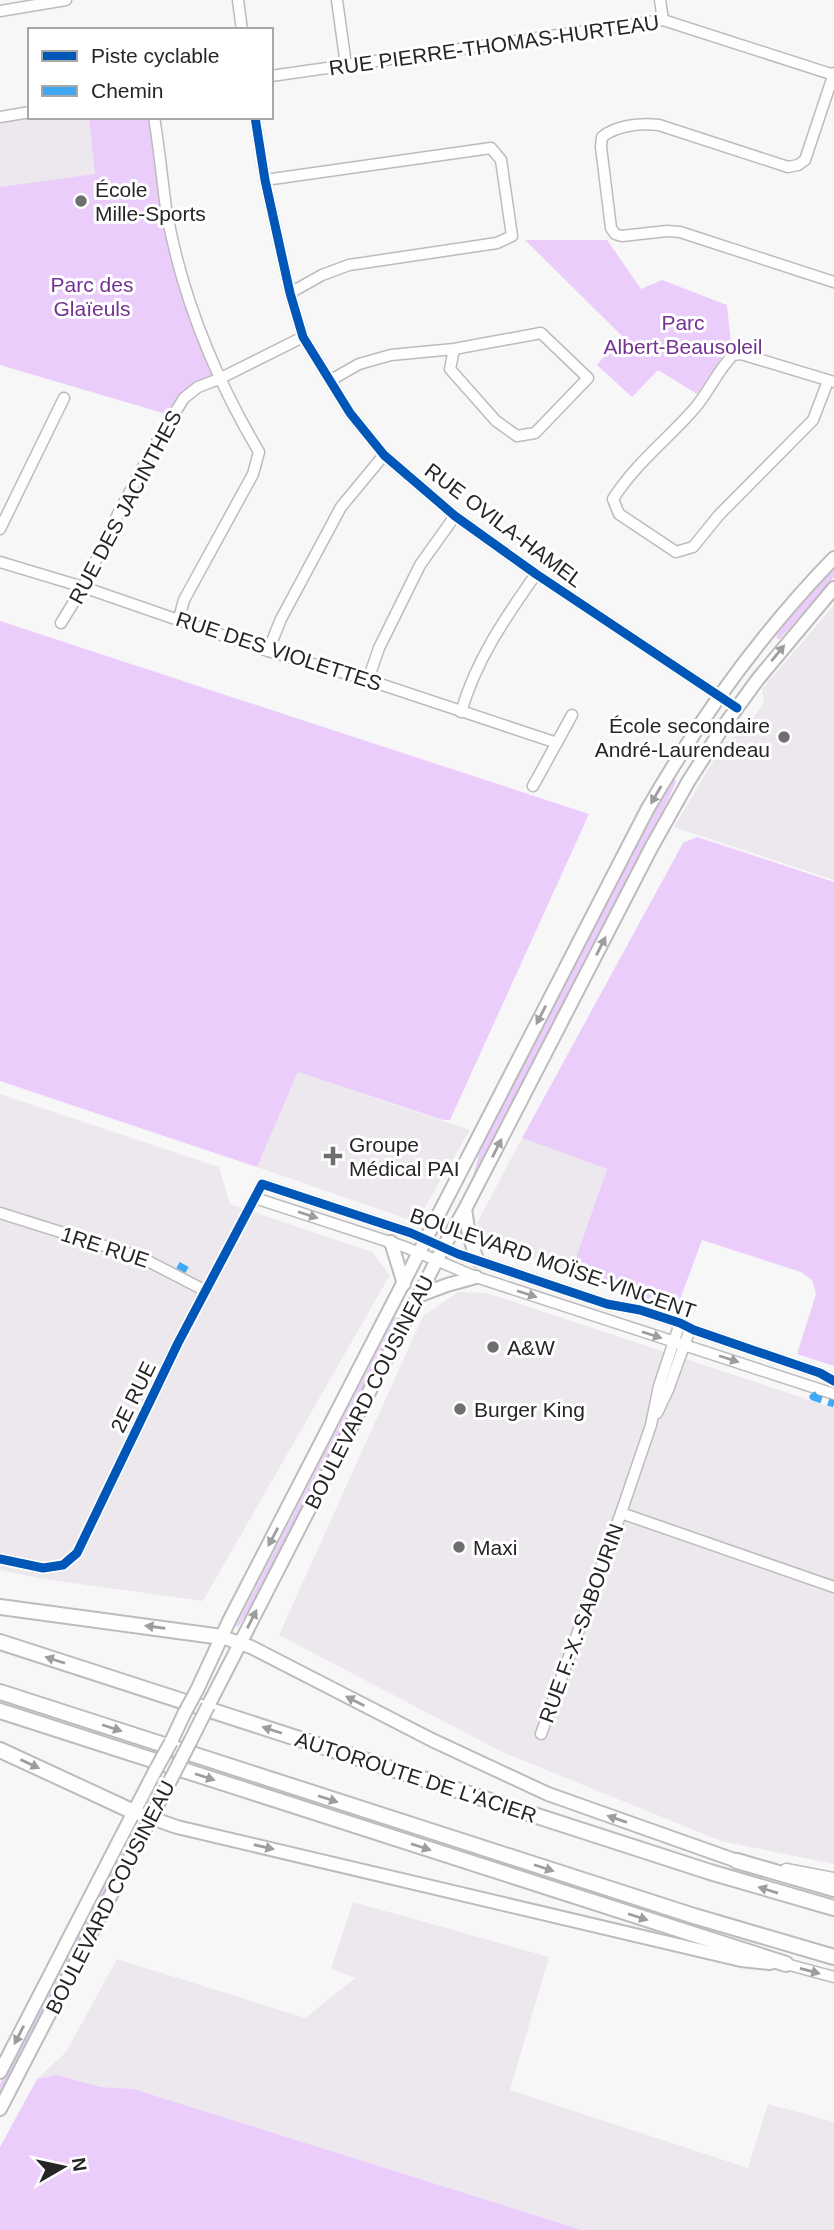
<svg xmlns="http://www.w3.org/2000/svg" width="834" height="2230" font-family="Helvetica,sans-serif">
<rect width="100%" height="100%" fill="#f8f7f8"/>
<!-- built -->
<g fill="#ece8ee">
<polygon points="30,112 30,117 152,117 165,214 0,237 0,117"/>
<polygon points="834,605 834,880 674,827 724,743 744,730 764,703 762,689"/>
<polygon points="298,1072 470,1130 416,1222 257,1167"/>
<polygon points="0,1094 219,1167 230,1204 372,1252 390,1275 203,1601 44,1579 0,1570"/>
<polygon points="522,1138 607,1169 571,1272 485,1242 477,1223"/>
<polygon points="458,1292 487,1293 834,1408 834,1864 721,1841 502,1752 279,1635 423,1316"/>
<polygon points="353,1902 549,1957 510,2090 748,2168 768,2104 834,2122 834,2230 582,2230 134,2089 101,2087 57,2075 37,2079 66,2052 117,1959 305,2018 355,1978 331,1968"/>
</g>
<!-- green -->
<g fill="#ebcdfb">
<polygon points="89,117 154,117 176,253 219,379 198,387 173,416 0,365 0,187 95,174"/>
<polygon points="525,240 607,240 641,289 662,280 727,305 731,344 697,394 658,370 632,397 597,365 622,336"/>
<polygon points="834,568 834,577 779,640 776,637 783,624"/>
<polygon points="0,621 589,814 450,1120 443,1120 298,1072 257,1167 0,1081"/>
<polygon points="673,779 676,781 668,800 472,1180 481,1147 625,867"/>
<polygon points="697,837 834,882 834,1366 797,1354 816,1294 812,1280 801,1272 702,1240 676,1310 571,1272 607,1169 522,1138 683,843"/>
<polygon points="395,1317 397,1318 387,1344 261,1590 238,1627 236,1626"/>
<polygon points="136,1828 138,1829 131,1842 0,2097 0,2084 116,1859"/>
<polygon points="57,2075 101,2087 134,2089 582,2230 0,2230 0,2147 37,2079"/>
</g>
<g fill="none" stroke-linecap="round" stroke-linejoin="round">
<defs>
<g id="minor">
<polyline points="238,0 242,30"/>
<polyline points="337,0 346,65"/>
<polyline points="660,0 663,20"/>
<polyline points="0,11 66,0"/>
<path d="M834 73 805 160 798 165 788 167 659 125C640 123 617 125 602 137L601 147 611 228 615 234 622 236 667 231 680 232 834 282"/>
<polyline points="271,76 663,20 834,75"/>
<polyline points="0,117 30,112"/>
<path d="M154 117C159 147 162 178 166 208 181 295 214 376 259 452L253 474 184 600 179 618"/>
<polyline points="255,117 265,180 290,293 303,337 350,413 384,455 455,516 536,574 737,708"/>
<polyline points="265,180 491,148 501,160 512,236 497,243 349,265 322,275 290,293"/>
<polyline points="331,380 359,364 391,355 454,349 541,333 588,378 535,433 517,436 496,421 450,369 454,349"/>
<path d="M828 381 813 420 719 515 693 547 676 552 619 514 613 499C634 465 667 440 694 409 709 392 717 371 733 355L741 354 834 382"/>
<polyline points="0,529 64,398"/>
<polyline points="0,562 83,587 268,651 368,680 557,743"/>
<polyline points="61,623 83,587 119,512 152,450 184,398 198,387 219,379 303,337"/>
<polyline points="268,651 281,619 341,507 384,455"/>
<polyline points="368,680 379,648 420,565 455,516"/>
<path d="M461 712C476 660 505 618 536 574"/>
<polyline points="533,786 572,715"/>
<polyline points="255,1198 405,1247 476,1277 834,1394"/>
<polyline points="0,1213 140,1257 206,1291"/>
<polyline points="680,1323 659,1386 651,1425 621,1513 834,1587"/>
<polyline points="657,1413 668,1390 690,1329"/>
<polyline points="0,1559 43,1568 63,1565 77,1553 178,1343 262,1184 411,1233 458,1254 553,1286 607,1304 640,1310 680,1323 694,1330 820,1373 834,1381"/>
<polyline points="541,1734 621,1513"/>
<polyline points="786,1869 834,1878"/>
<polyline points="786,1964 834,1977"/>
</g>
<g id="major">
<polyline points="465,1209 469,1235 477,1260"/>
<polyline points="391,1242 404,1284"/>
<polyline points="418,1296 447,1285 476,1277"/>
<polyline points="222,1637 251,1647 432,1740 548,1794 737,1861"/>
<path d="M197 1690 229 1621 647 810C700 718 760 634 834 558"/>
<polyline points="208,1706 443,1248 465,1209 651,848 688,782 723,727 758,679 834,588"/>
<polyline points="191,1740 202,1718"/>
<polyline points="171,1742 184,1714"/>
<polyline points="134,1812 177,1827 741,1960 770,1963"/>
<polyline points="0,2072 154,1773"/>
<polyline points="0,2109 171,1779"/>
</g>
<g id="highway">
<polyline points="0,1607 222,1637"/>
<polyline points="0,1642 710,1872 834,1908"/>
<polyline points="0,1692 694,1916 834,1957"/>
<polyline points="0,1711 786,1964"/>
<polyline points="0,1750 134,1812"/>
<polyline points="737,1861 834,1889"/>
</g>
</defs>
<!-- minor casing -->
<use href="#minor" stroke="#bdbcbd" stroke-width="13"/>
<!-- major casing -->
<use href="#major" stroke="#bdbcbd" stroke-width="16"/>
<!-- highway casing -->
<use href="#highway" stroke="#bdbcbd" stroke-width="18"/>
<!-- minor -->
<use href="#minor" stroke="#fefefe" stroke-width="10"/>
<!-- major -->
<use href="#major" stroke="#fefefe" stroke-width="12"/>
<!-- highway -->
<use href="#highway" stroke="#fefefe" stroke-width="14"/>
<defs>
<g id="major-bridge">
<polyline points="184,1714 197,1690"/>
<polyline points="202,1718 208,1706"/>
<polyline points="154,1773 171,1742"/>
<polyline points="171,1779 191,1740"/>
</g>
</defs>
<!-- major-bridge casing -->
<use href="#major-bridge" stroke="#bdbcbd" stroke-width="16" stroke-linecap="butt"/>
<!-- major-bridge -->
<use href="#major-bridge" stroke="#fefefe" stroke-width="12"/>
<!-- quiet -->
<g stroke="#3fa9f5" stroke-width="7" stroke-dasharray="14 7" stroke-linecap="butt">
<polyline points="178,1265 187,1270"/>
<polyline points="817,1394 813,1397 834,1404"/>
</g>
<defs>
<g id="cycleway">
<polyline points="255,117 265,180 290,293 303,337 350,413 384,455 455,516 536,574 737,708"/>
<polyline points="0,1559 43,1568 63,1565 77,1553 178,1343 262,1184 411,1233 458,1254 553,1286 607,1304 640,1310 680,1323 694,1330 820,1373 834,1381"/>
</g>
</defs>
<!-- cycleway casing -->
<use href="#cycleway" stroke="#fff" stroke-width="13"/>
<!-- cycleway -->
<use href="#cycleway" stroke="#0057b8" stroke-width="9"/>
</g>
<!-- one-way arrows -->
<defs><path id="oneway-solid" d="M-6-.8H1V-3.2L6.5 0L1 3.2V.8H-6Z" transform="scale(1.75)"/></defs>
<g fill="#9d9d9d">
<use href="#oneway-solid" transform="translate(778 653) rotate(-51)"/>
<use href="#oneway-solid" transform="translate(656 795) rotate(120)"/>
<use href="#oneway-solid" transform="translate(601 946) rotate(-63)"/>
<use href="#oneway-solid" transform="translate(541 1015) rotate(117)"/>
<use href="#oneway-solid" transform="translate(497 1148) rotate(-63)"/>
<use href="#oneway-solid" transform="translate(308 1215) rotate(18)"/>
<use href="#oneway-solid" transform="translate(527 1294) rotate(18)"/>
<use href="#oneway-solid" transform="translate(652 1335) rotate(18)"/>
<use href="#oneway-solid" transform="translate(729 1359) rotate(18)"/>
<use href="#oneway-solid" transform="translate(273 1537) rotate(118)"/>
<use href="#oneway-solid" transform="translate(252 1619) rotate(-63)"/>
<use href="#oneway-solid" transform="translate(155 1627) rotate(-172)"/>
<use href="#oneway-solid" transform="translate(55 1660) rotate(-162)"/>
<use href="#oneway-solid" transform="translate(355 1701) rotate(-153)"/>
<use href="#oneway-solid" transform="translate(112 1728) rotate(18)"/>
<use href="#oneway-solid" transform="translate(272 1730) rotate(-162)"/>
<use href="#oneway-solid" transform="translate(30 1764) rotate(25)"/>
<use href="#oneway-solid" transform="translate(205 1777) rotate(18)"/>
<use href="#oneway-solid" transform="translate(328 1799) rotate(18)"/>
<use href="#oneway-solid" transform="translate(617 1819) rotate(-161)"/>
<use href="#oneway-solid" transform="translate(264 1847) rotate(13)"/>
<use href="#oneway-solid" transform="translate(421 1847) rotate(18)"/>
<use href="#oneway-solid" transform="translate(544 1868) rotate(18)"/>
<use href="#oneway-solid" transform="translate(768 1890) rotate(-163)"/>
<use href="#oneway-solid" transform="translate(638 1917) rotate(18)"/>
<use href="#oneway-solid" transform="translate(810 1971) rotate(15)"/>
<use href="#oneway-solid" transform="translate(19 2035) rotate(117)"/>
</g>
<!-- markers -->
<g fill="#706f70" stroke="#fff" stroke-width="2.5">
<circle cx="81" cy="201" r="7"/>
<circle cx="784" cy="737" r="7"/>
<path d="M329.5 1145.5h7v7h7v7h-7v7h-7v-7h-7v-7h7z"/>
<circle cx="493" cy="1347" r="7"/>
<circle cx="460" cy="1409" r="7"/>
<circle cx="459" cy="1547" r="7"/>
</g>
<g text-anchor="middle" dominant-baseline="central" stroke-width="6" stroke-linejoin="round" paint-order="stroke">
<!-- street labels -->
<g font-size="21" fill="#272627" stroke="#fff">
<text transform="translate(494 45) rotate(-8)">RUE PIERRE-THOMAS-HURTEAU</text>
<text transform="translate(125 507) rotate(-62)">RUE DES JACINTHES</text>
<text transform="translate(504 525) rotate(37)">RUE OVILA-HAMEL</text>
<text transform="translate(279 651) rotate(18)">RUE DES VIOLETTES</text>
<text transform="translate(105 1247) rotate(18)">1RE RUE</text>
<text transform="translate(553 1263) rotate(19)">BOULEVARD MOÏSE-VINCENT</text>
<text transform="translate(369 1392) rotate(-63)">BOULEVARD COUSINEAU</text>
<text transform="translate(133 1397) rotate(-64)">2E RUE</text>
<text transform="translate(581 1623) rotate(-70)">RUE F.-X.-SABOURIN</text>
<text transform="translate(416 1777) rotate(18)">AUTOROUTE DE L'ACIER</text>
<text transform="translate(110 1897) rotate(-63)">BOULEVARD COUSINEAU</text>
</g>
<!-- poi labels -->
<g font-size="21" fill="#272627" stroke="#fff" text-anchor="start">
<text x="95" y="189">École<tspan x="95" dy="24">Mille-Sports</tspan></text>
<text x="770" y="725" text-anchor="end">École secondaire<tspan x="770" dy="24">André-Laurendeau</tspan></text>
<text x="349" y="1144">Groupe<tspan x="349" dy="24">Médical PAI</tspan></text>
<text x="507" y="1347">A&amp;W</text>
<text x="474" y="1409">Burger King</text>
<text x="473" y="1547">Maxi</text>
</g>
<!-- park labels -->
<g font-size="21" fill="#743392" stroke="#fff">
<text x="92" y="284">Parc des<tspan x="92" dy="24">Glaïeuls</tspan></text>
<text x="683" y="322">Parc<tspan x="683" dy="24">Albert-Beausoleil</tspan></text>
</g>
</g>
<!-- legend -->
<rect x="28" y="28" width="245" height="91" fill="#ffffff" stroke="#a9a8a9" stroke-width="2"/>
<rect x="42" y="51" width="35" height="10" fill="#0057b8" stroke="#a9a8a9" stroke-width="2"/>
<text x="91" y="63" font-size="21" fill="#272627">Piste cyclable</text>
<rect x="42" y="86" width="35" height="10" fill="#3fa9f5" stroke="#a9a8a9" stroke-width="2"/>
<text x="91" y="98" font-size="21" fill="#272627">Chemin</text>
<!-- north arrow -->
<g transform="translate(63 2167) rotate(81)" stroke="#ffffff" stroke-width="5" paint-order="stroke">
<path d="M0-5L12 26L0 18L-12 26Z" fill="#272627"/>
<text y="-10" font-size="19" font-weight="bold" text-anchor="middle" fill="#272627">N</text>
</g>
</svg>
